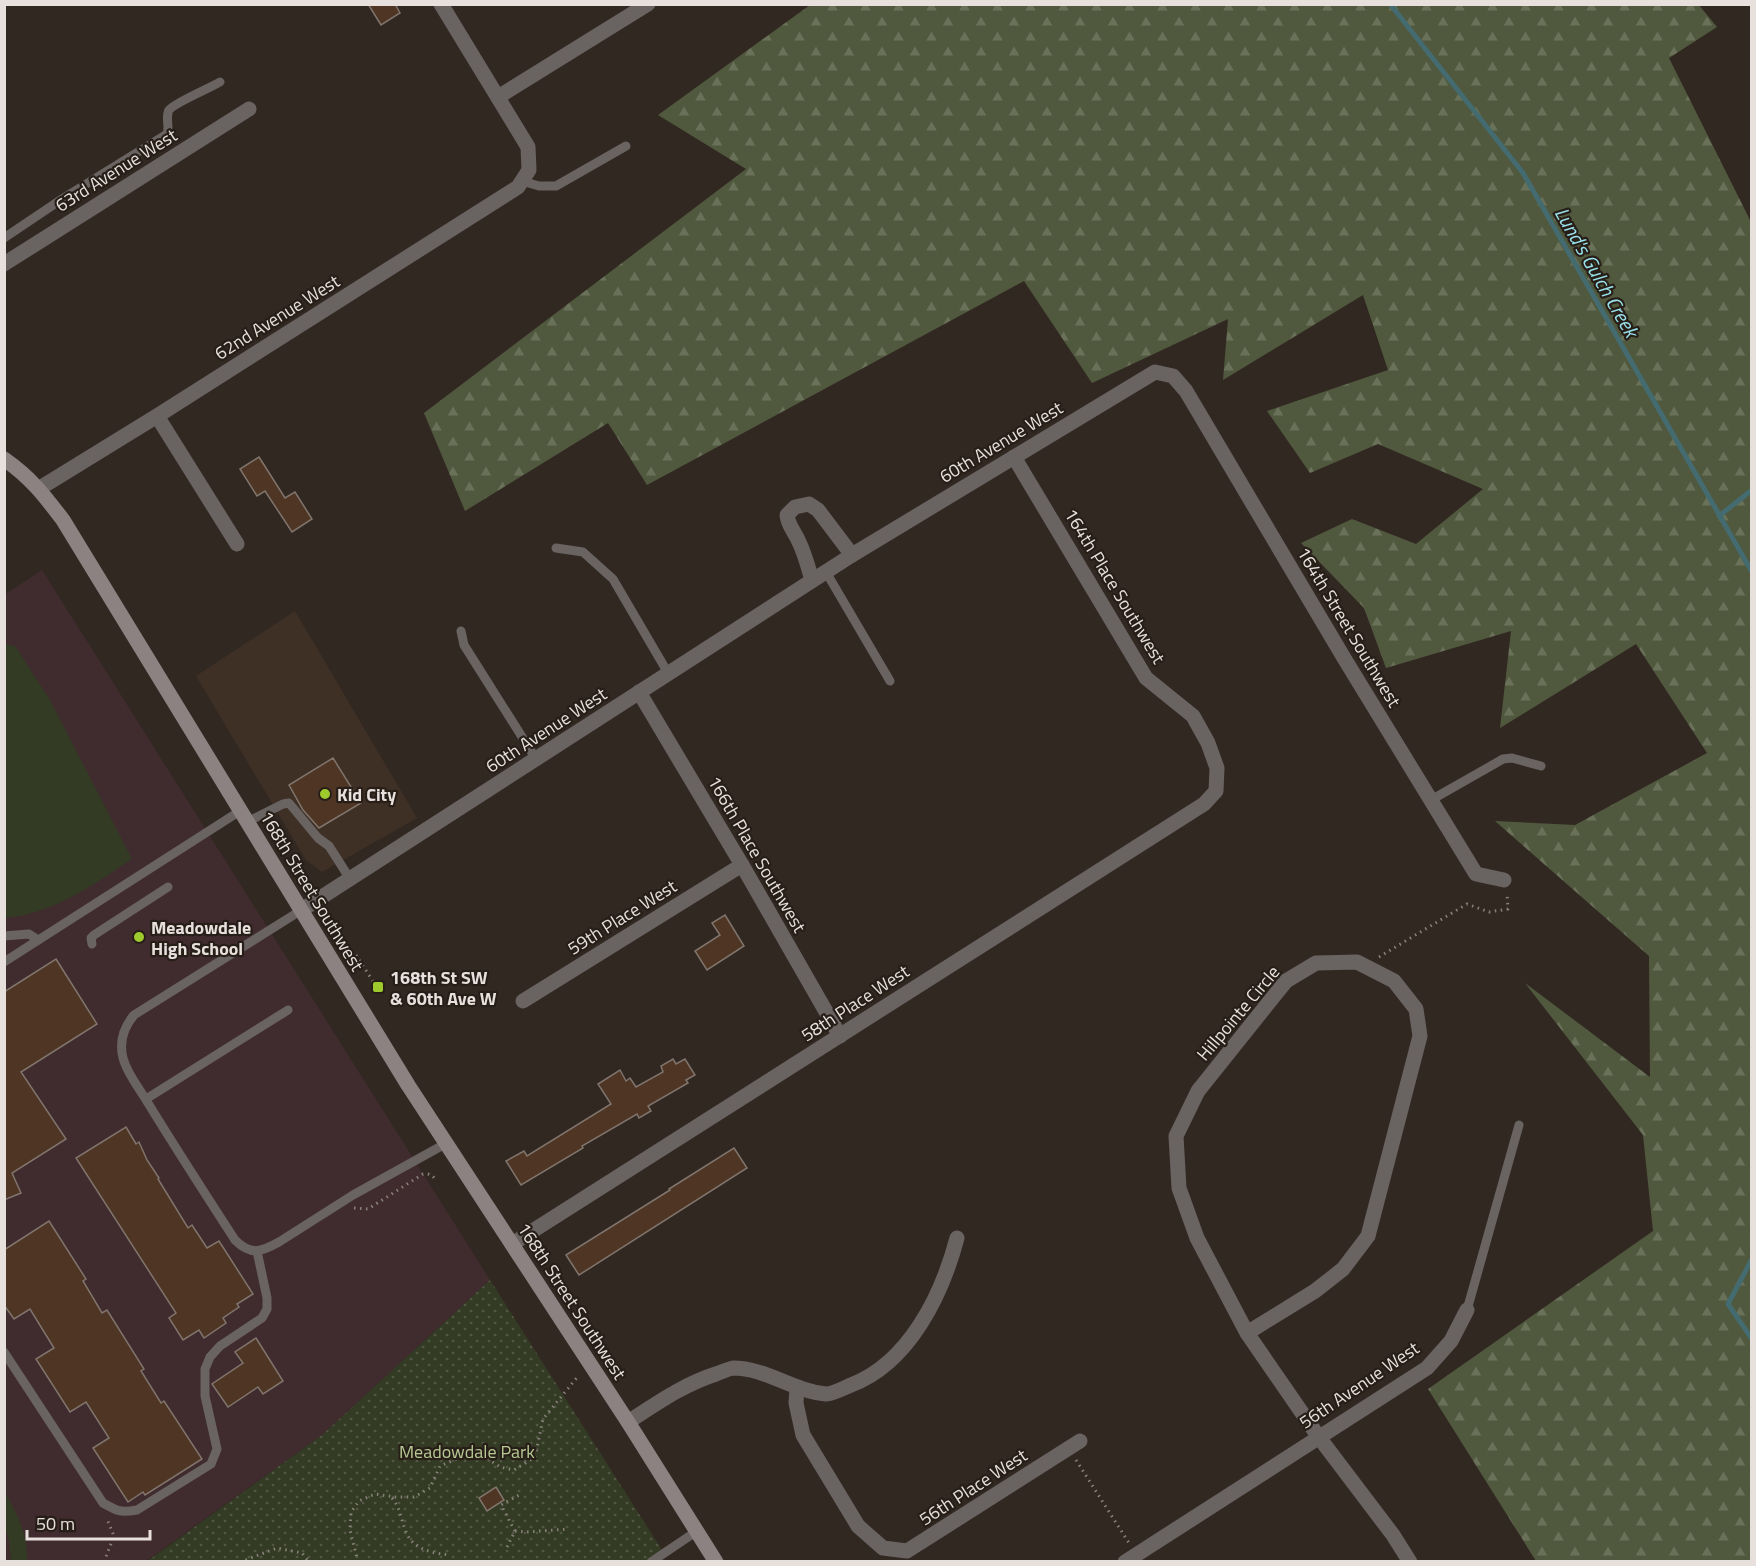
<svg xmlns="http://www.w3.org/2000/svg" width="1756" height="1566" font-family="'Titillium Web',sans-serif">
<defs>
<pattern id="forest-firs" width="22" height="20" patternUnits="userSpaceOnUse" patternTransform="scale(1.5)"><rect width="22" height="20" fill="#50593e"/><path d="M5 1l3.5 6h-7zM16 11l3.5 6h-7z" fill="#697159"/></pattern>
<pattern id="park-dots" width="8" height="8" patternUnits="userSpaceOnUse" patternTransform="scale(1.5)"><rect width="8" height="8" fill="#333b24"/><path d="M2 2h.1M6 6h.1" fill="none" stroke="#515743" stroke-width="1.8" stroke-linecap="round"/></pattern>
</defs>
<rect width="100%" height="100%" fill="#322822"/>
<!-- built -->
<polygon fill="#3f3026" points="295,611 417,818 322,872 306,860 196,676"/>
<!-- education -->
<polygon fill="#402c2e" points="42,570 490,1280 322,1435 146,1561 5,1562 4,595"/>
<!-- green -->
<g fill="#333b24">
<path d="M4 644 15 646 50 700 132 859C91 886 55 913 5 918Z"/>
<path d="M5 1493C18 1514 28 1536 27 1561H11L9 1541 5 1526Z"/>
</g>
<!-- forest -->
<polygon fill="url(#forest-firs)" points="810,5 1698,4 1717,27 1669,58 1751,222 1751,1561 1536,1561 1428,1389 1653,1231 1643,1135 1525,983 1650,1077 1649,956 1495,821 1575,825 1707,753 1636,644 1500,728 1511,631 1386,668 1364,608 1301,543 1352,519 1416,544 1483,489 1378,444 1310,473 1267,411 1388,370 1363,295 1223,380 1228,319 1092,383 1024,281 647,485 608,423 465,511 424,413 746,169 658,115"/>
<!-- park -->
<polygon fill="url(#park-dots)" points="490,1280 662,1550 643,1562 146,1562 322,1435"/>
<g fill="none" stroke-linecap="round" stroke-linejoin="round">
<!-- stream -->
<g stroke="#446b70" stroke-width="5">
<polyline points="1390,4 1523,173 1752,572"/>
<polyline points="1719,516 1752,490"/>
<polyline points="1752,1259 1728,1304 1752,1339"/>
</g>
</g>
<!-- building -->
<g fill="#4e3524" stroke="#80756d" stroke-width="1.5">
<polygon points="368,4 395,4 400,13 381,25"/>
<polygon points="259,457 285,498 295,492 312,519 292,532 265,491 257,496 240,469"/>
<polygon points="333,758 361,803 319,828 303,810 289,785"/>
<polygon points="725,915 744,946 707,970 695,951 720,935 712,923"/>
<polygon points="56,959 97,1024 21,1072 66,1139 12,1173 21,1193 4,1200 4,992"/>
<polygon points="673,1059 676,1064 685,1059 695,1075 686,1080 688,1083 648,1106 651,1111 639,1118 637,1114 582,1146 583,1148 521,1185 506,1161 524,1151 527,1156 611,1104 598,1084 620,1070 626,1081 630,1078 636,1087 663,1072 661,1066"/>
<polygon points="126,1127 136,1144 139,1142 147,1160 159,1178 158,1179 188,1228 192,1225 207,1248 219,1241 253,1294 237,1304 239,1307 223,1318 226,1323 204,1338 199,1330 183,1340 169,1318 176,1313 76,1158"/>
<polygon points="734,1148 747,1168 579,1275 566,1255 670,1190 669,1189"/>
<polygon points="49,1221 86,1279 83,1281 102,1313 107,1310 144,1369 141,1371 161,1403 164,1401 202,1459 145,1495 143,1492 128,1502 93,1448 109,1438 86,1402 70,1412 36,1359 54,1348 30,1309 14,1319 4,1305 4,1250"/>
<polygon points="256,1338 283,1381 263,1394 258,1387 228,1407 212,1384 243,1363 235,1352"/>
<polygon points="496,1487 504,1500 487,1511 479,1498"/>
</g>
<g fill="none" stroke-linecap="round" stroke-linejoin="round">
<!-- path -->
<g stroke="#89817c" stroke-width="3" stroke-dasharray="1.5 4.5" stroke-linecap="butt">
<polyline points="356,955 376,986"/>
<polyline points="1379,957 1467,904 1489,912 1508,909 1507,893"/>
<path d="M354 1208 368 1209 423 1174C429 1173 432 1175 436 1180"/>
<polyline points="1076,1460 1129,1543"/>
<path d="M392 1498C401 1509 401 1520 406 1532 413 1550 433 1553 450 1555"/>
<polyline points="515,1531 501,1505 521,1494"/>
<polyline points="507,1547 515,1531 526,1532 569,1529"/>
<polyline points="104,1562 114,1536 107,1519"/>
<polyline points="240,1562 277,1548 302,1553 309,1562"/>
<polyline points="358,1562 350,1530 351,1512 359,1501 375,1494 395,1497 414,1497 430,1488 440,1466 466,1455 478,1452 500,1467 514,1470 535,1457 543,1419 579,1375"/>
</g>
<!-- service -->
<g stroke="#696362" stroke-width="9">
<polyline points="522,181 539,186 556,186 626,146"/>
<path d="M4 238 62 199 167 134C170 126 165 117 169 110 174 103 210 88 220 82"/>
<polyline points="556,548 583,552 613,579 668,673"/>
<polyline points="826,572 890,681"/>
<polyline points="461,631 464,645 536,759"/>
<polyline points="1431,800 1503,759 1512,758 1541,766"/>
<polyline points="247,822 283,804 289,803 318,838 329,846 350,879"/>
<path d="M300 911 134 1015C124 1027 119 1042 123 1058 127 1074 140 1089 148 1103 176 1149 206 1195 235 1240 251 1256 261 1252 279 1242L353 1195 445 1144"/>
<polyline points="4,936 29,934 38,940"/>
<polyline points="92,944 91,938 94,935 168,887"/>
<polyline points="4,962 240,811"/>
<polyline points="146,1099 288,1010"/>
<polyline points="1467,1310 1519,1125"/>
<path d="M4 1352 103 1503C117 1511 120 1513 137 1510L211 1464 217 1449 205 1396V1369L210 1357 220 1346 262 1318 267 1309V1298L257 1251"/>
<polyline points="651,1562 697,1531"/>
</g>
<!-- minor -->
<g stroke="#696362" stroke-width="15">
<polyline points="498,97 648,4"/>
<polyline points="4,264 249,109"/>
<polyline points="157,416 237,544"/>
<polyline points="40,488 157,416 518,187 529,170 528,147 441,4"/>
<path d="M812 580C808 567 805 554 799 542 795 532 788 526 787 515L795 507 809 504 818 510 852 555"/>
<polyline points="639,692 742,865 840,1036"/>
<polyline points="300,911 852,555 1155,372 1173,376 1186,391 1344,658 1476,874 1504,880"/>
<polyline points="523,1001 742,865"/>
<polyline points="512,1244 1204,804 1216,791 1217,768 1208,743 1193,716 1146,678 1014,457"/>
<polyline points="1247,1333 1315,1291 1343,1269 1368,1236 1420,1036 1416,1009 1394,981 1357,962 1316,963 1286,981 1198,1091 1176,1136 1179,1188 1197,1238 1247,1333 1318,1436 1393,1535 1410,1562"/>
<polyline points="797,1387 796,1403 803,1435 858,1526 883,1548 907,1551 1080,1441"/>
<path d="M628 1422C656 1404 684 1384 716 1374 721 1372 728 1369 733 1368 766 1368 793 1391 826 1394 833 1394 844 1388 851 1385 909 1363 942 1295 957 1238"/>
<polyline points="1125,1562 1427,1368 1451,1341 1467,1310"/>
</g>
<!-- secondary -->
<path stroke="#8c8281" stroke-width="15" d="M4 459C31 478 44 495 63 520L408 1085 628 1422 716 1562"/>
</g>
<!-- markers -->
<g fill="#9fca2d" stroke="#281e18" stroke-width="2">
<circle cx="325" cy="794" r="6"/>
<circle cx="139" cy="937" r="6"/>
<rect x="372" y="981" width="12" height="12" rx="3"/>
</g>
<g text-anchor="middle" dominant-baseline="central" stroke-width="4.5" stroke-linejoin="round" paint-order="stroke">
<!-- street labels -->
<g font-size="18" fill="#e7e0dc" stroke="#281e18">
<text transform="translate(116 170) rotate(-32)">63rd Avenue West</text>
<text transform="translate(277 317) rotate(-32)">62nd Avenue West</text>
<text transform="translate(1001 442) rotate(-31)">60th Avenue West</text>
<text transform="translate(1115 586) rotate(59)">164th Place Southwest</text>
<text transform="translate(1349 627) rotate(59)">164th Street Southwest</text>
<text transform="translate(546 730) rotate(-33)">60th Avenue West</text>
<text transform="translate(757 854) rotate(60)">166th Place Southwest</text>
<text transform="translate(312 891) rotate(59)">168th Street Southwest</text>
<text transform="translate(622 917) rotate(-32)">59th Place West</text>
<text transform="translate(855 1003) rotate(-33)">58th Place West</text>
<text transform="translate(1238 1013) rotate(-50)">Hillpointe Circle</text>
<text transform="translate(572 1301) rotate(57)">168th Street Southwest</text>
<text transform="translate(1359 1385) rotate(-34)">56th Avenue West</text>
<text transform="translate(973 1487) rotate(-33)">56th Place West</text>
</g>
<!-- poi labels -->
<g font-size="18" font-weight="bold" fill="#e7e0dc" stroke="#281e18" text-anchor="start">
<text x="337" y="794">Kid City</text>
<text x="151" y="927">Meadowdale<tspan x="151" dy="21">High School</tspan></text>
<text x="390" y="977">168th St SW<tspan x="390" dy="21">&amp; 60th Ave W</tspan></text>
</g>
<!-- park labels -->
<g font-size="18" fill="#b6c994" stroke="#281e18">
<text x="467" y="1451">Meadowdale Park</text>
</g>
<!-- water labels -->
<g font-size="20" font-style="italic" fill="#98e2ec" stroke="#281e18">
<text transform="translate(1597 272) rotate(60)">Lund's Gulch Creek</text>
</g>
</g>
<!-- border -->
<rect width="1756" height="1566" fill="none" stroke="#e7e0dc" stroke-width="12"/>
<!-- scale -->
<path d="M27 1530v9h123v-9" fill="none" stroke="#e7e0dc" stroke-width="3"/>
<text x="36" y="1530" font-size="18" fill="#e7e0dc" stroke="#281e18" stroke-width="4.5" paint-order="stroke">50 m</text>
</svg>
